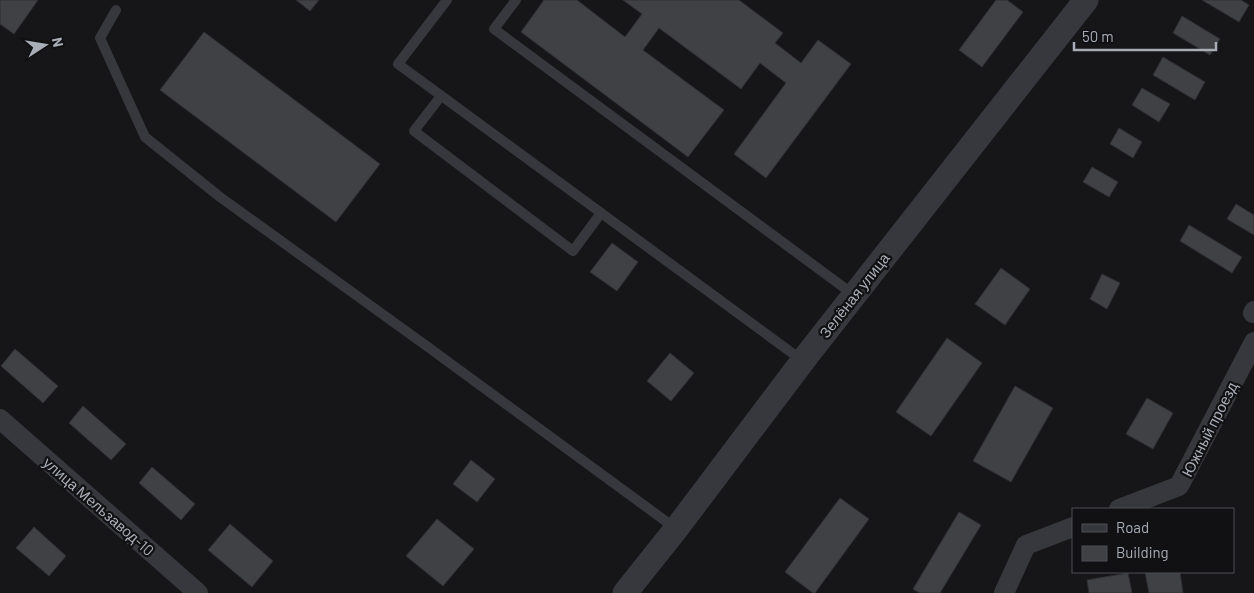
<svg xmlns="http://www.w3.org/2000/svg" width="1254" height="593" font-family="Barlow,sans-serif">
<rect width="100%" height="100%" fill="#161618"/>
<!-- building -->
<g fill="#404145" stroke="#303034">
<polygon points="0,0 38,0 14,34 0,24"/>
<polygon points="296,0 319,0 310,11"/>
<polygon points="544,0 577,0 625,37 642,14 623,0 739,0 783,33 775,43 801,63 818,40 851,64 766,178 734,154 786,83 760,63 741,89 659,28 643,50 724,110 688,157 521,32"/>
<polygon points="996,0 1007,0 1023,12 982,67 959,50"/>
<polygon points="1202,0 1241,0 1249,5 1239,22"/>
<polygon points="1182,16 1220,39 1210,55 1173,33"/>
<polygon points="204,32 380,164 336,222 160,90"/>
<polygon points="1163,57 1205,82 1195,100 1153,75"/>
<polygon points="1142,88 1170,104 1159,122 1132,105"/>
<polygon points="1119,128 1142,142 1133,158 1110,144"/>
<polygon points="1092,167 1118,182 1109,197 1083,182"/>
<polygon points="1236,204 1254,215 1254,235 1227,219"/>
<polygon points="1189,225 1242,257 1232,273 1180,241"/>
<polygon points="612,243 638,262 617,291 590,272"/>
<polygon points="1001,268 1030,289 1005,325 975,304"/>
<polygon points="1102,274 1120,283 1107,309 1090,299"/>
<polygon points="947,338 982,363 931,436 896,412"/>
<polygon points="15,349 58,386 43,403 1,366"/>
<polygon points="670,353 694,373 671,401 647,381"/>
<polygon points="1015,386 1053,408 1011,482 973,461"/>
<polygon points="1147,398 1173,413 1153,449 1126,434"/>
<polygon points="83,406 126,444 111,460 69,423"/>
<polygon points="471,460 495,479 477,502 453,484"/>
<polygon points="152,467 195,504 181,520 139,483"/>
<polygon points="840,498 869,519 815,593 813,593 785,572"/>
<polygon points="959,512 981,525 940,593 920,593 913,589"/>
<polygon points="437,519 474,549 443,586 406,556"/>
<polygon points="230,524 273,561 252,587 208,550"/>
<polygon points="34,527 66,556 49,576 16,548"/>
<polygon points="1145,572 1180,572 1183,593 1149,593"/>
<polygon points="1128,573 1132,593 1089,593 1087,580"/>
</g>
<g fill="none" stroke-linecap="round" stroke-linejoin="round">
<!-- service -->
<g stroke="#37383d" stroke-width="10">
<polyline points="447,0 398,64 803,361"/>
<polyline points="516,0 494,29 854,295"/>
<polyline points="116,10 100,38 145,137 220,197 428,347 675,528"/>
<polyline points="441,96 414,131 573,251 601,213"/>
</g>
<!-- minor -->
<g stroke="#37383d" stroke-width="20">
<polyline points="1253,313 1254,311"/>
<polyline points="0,419 198,593"/>
<polyline points="1119,509 1179,486 1254,342"/>
<polyline points="1004,593 1026,545 1073,527"/>
</g>
<!-- tertiary -->
<polyline stroke="#37383d" stroke-width="25" points="625,593 676,529 808,354 1086,0"/>
</g>
<g text-anchor="middle" dominant-baseline="central" stroke-width="4.5" stroke-linejoin="round" paint-order="stroke">
<!-- street labels -->
<g font-size="15" fill="#a8adb8" stroke="#111113">
<text transform="translate(854 295) rotate(-52)">Зелёная улица</text>
<text transform="translate(1209 429) rotate(-63)">Южный проезд</text>
<text transform="translate(99 506) rotate(41)">улица Мельзавод-10</text>
</g>
</g>
<!-- legend -->
<rect x="1072" y="508" width="162" height="65" fill="#111113" stroke="#4d4f55"/>
<rect x="1082" y="524" width="25" height="8" fill="#37383d" stroke="#4d4f55"/>
<text x="1116" y="533" font-size="15" fill="#a8adb8">Road</text>
<rect x="1082" y="546" width="25" height="15" fill="#404145" stroke="#4d4f55"/>
<text x="1116" y="558" font-size="15" fill="#a8adb8">Building</text>
<!-- north arrow -->
<g transform="translate(45 45) rotate(78)" stroke="#111113" stroke-width="4" paint-order="stroke">
<path d="M0-4L9 19L0 12L-9 19Z" fill="#a8adb8"/>
<text y="-8" font-size="14" font-weight="bold" text-anchor="middle" fill="#a8adb8">N</text>
</g>
<!-- scale -->
<path d="M1074 42v8h142v-8" fill="none" stroke="#a8adb8" stroke-width="2.5"/>
<text x="1082" y="42" font-size="15" fill="#a8adb8" stroke="#111113" stroke-width="4" paint-order="stroke">50 m</text>
</svg>
